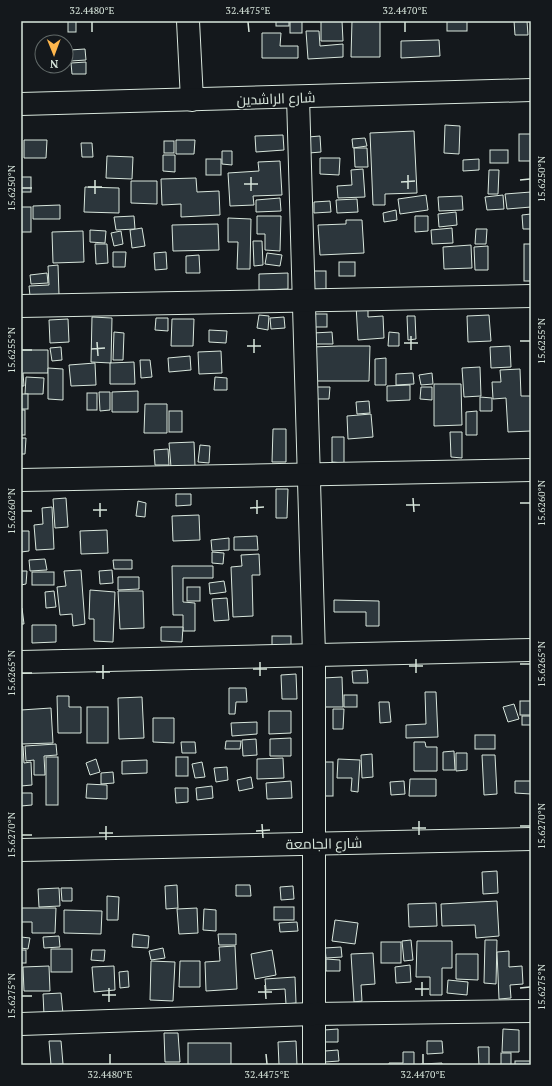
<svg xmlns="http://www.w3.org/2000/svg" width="552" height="1086" font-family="'PT Serif',Cairo,serif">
<rect width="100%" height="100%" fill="#14181c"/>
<!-- building -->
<g fill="#2c363c" stroke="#d8e6dc">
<rect x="68" y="21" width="8" height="11"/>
<rect x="276" y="21" width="13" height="5"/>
<rect x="290" y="21" width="12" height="12"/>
<polygon points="321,21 342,21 343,41 321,41"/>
<polygon points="352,21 380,21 380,57 351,57"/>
<rect x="447" y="21" width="20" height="10"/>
<polygon points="514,21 527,21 528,35 515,35"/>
<polygon points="306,31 319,31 320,46 343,44 343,57 308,59"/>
<polygon points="262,33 281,33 280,46 298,46 298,58 262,58"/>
<polygon points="439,40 440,56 401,58 401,41"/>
<polygon points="85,49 86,60 71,61 70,50"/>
<polygon points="86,62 86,74 72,74 71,63"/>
<polygon points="445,125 460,126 459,154 444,153"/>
<polygon points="414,131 417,193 385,194 385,205 373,205 370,133"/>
<rect x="519" y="134" width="12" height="27"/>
<polygon points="283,135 284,150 256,152 255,136"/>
<polygon points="320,136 321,152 309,153 308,137"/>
<polygon points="365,138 367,146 353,148 352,139"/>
<polygon points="24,140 47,140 46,158 24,158"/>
<polygon points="176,140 195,140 194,154 176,154"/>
<rect x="164" y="141" width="10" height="12"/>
<polygon points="81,143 92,143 93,157 82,157"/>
<polygon points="354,148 367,148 368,167 355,167"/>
<rect x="490" y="150" width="18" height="13"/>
<polygon points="222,151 232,151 232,165 222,164"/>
<polygon points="163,155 175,155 175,172 163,171"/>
<polygon points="107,156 133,157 132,179 106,178"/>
<polygon points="320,158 340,158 339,175 320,174"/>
<rect x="206" y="159" width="15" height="16"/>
<polygon points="479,159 479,170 463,171 463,160"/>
<polygon points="280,161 282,195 253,196 254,205 230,206 228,173 259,171 258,162"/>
<polygon points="363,169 365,197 338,198 337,186 352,185 351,170"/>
<polygon points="489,170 499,170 498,194 488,194"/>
<rect x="21" y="177" width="10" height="15"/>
<polygon points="196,178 197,192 219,191 220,215 181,217 181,204 162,205 161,179"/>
<polygon points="131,181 157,181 157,204 131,203"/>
<polygon points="85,187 119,188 119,213 84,212"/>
<polygon points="531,192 531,207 507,209 505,194"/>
<polygon points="426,195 428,210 400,214 398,199"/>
<polygon points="503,195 504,209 487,210 485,197"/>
<polygon points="462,196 463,210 439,211 438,197"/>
<polygon points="280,198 281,211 256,212 256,200"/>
<polygon points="357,199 358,212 337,213 336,200"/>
<polygon points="330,201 331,212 314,213 314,202"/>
<polygon points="60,205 60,219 33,219 33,206"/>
<rect x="21" y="207" width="10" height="25"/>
<polygon points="396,210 397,220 384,222 383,213"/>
<polygon points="456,212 457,225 439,227 438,214"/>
<polygon points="531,214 531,229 523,229 522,215"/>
<polygon points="134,216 135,229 116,230 114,217"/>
<polygon points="257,216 281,216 280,251 265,250 265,234 257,234"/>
<polygon points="415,216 428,216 428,231 415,232"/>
<polygon points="228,218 251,219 250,269 237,269 238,242 228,242"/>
<polygon points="346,220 362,220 364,253 320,255 318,225 346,224"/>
<polygon points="218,224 219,250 173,251 172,225"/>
<polygon points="142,228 145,246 132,248 130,230"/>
<polygon points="452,228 453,243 432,244 431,230"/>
<polygon points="476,229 487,229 486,244 475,244"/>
<polygon points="90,230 106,231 105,243 90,242"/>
<polygon points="83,231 84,262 53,263 52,232"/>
<polygon points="121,231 123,244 114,246 111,233"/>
<polygon points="253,241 262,241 263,265 254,266"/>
<polygon points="95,244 107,244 108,263 96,264"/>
<rect x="524" y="244" width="7" height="37"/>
<polygon points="471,245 472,268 444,269 443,247"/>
<polygon points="488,246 488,270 475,270 474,247"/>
<polygon points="113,252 126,252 125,267 113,267"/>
<polygon points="166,252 167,269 155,270 154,253"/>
<polygon points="267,253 282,255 280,266 265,264"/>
<polygon points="199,255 200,273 186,273 186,256"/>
<rect x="339" y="262" width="16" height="14"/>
<polygon points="58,265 59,295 30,296 29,286 49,285 48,266"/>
<rect x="306" y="271" width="20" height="22"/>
<polygon points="47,273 48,283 31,284 30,275"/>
<polygon points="288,273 288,289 259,290 259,274"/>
<polygon points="368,304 368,317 383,316 384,338 358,340 356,305"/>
<rect x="315" y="314" width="12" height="13"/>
<polygon points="259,315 269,316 268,330 257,328"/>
<polygon points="489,315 491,341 468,342 467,316"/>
<polygon points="407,316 415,316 416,339 408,340"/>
<polygon points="92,317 112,318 111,363 91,362"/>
<polygon points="284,317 285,328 271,329 270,318"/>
<polygon points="156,318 168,318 168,331 155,330"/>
<polygon points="68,319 69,342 50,343 49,320"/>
<polygon points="172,319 194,319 193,346 171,346"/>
<polygon points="209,330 227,331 226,343 209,342"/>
<polygon points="114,332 124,333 123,360 113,360"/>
<polygon points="332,332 333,344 314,344 313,333"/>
<polygon points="389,332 399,333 399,346 388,346"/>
<polygon points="339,346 370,346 369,381 312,381 312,347"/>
<polygon points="510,346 511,367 491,368 490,347"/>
<polygon points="61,347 62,360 52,361 50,348"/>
<polygon points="21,350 48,350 48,373 23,373 24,386 21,386"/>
<polygon points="221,351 222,373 199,374 198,352"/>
<polygon points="190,356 191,370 169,372 168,358"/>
<polygon points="386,358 386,385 375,385 375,359"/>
<polygon points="140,360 150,360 152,377 141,378"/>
<polygon points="134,362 135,384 110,384 110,363"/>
<polygon points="95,363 96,385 71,386 69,365"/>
<polygon points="480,367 481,396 464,397 462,368"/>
<polygon points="48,368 63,369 63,400 48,399"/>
<polygon points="520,369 521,396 531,396 531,431 508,432 506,398 493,399 492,382 501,382 500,370"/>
<polygon points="413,373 414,384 396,385 396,374"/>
<polygon points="432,373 433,384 421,385 419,375"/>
<polygon points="26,377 44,378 43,394 25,394"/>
<polygon points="215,377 227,378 227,390 214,390"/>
<polygon points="434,384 461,384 462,425 434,426"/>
<polygon points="410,385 410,400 387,401 387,386"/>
<polygon points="316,387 330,387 329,399 315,399"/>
<polygon points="421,387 432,387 432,400 420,399"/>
<polygon points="138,391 138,412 112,412 112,392"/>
<polygon points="99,392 110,392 110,410 100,411"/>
<rect x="87" y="393" width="10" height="17"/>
<rect x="21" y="394" width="7" height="15"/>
<polygon points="480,397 492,398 492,411 480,411"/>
<polygon points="369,401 370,413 357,414 356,402"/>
<polygon points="145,404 167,404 167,433 144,433"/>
<rect x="21" y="410" width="4" height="25"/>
<rect x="169" y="411" width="13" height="21"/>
<polygon points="477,411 477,435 466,435 466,412"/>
<polygon points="371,414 373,437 348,439 347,416"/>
<polygon points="273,429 286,429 286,462 272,462"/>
<polygon points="450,432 462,432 462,458 451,457"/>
<polygon points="332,437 344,437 344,463 332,462"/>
<polygon points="21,438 26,438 25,454 21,454"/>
<polygon points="194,442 195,466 171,467 169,443"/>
<polygon points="200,445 210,446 209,463 198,462"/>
<polygon points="168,449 169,465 155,465 154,450"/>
<polygon points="276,489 288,489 287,518 276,518"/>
<polygon points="176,494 191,494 191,505 176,506"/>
<polygon points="66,498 68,527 55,528 53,499"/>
<polygon points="138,501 146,503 145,517 136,516"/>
<polygon points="52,507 54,549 36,550 34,525 43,524 42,508"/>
<polygon points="199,515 200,540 173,541 172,516"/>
<polygon points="107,530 108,553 81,554 80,531"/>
<polygon points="21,531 29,531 29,551 21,552"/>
<polygon points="257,536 258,550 234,550 234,537"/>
<polygon points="229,538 229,550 212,551 211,540"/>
<polygon points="212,552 224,553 223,564 212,563"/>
<polygon points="259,554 260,575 252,575 253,616 233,617 231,567 242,566 241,555"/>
<polygon points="45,559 47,570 30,571 29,560"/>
<polygon points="113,560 132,560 132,569 114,569"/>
<polygon points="172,566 213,566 213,578 183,578 183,602 195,603 195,631 183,631 183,615 173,615"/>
<polygon points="81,570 85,624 73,626 72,614 60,615 57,587 66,586 64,571"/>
<polygon points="112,570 113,583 100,584 99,571"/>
<polygon points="21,571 27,571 26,584 21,585"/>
<rect x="32" y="572" width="22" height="13"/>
<polygon points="118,577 139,577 139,589 118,590"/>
<polygon points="224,581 226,592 210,594 209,583"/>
<rect x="187" y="587" width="13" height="14"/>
<polygon points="90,590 115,592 113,642 94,641 94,619 89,619"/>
<polygon points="54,591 56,607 46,608 45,592"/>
<polygon points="118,591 143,591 144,628 120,629"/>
<polygon points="227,598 229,620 214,621 212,599"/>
<polygon points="334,600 379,601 379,626 366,626 366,612 334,612"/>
<polygon points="21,608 22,608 24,624 21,624"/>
<polygon points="32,625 56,625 56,642 32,643"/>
<polygon points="161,627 183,627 182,642 161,641"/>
<rect x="272" y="636" width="19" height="11"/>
<polygon points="367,670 368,683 353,683 352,671"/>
<polygon points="296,674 297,699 282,699 281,675"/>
<polygon points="342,677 343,707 324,707 323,678"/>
<polygon points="229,688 246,688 247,702 236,702 235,714 229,714"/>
<polygon points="425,692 436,692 438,737 406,738 406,725 426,724"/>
<rect x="344" y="695" width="13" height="12"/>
<polygon points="57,696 69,696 69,707 81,707 81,733 58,733"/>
<polygon points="142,697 144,738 119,739 118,698"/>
<rect x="520" y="701" width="11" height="14"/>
<polygon points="379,702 389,702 391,722 380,723"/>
<polygon points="514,704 519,719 508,722 503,707"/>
<rect x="87" y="707" width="21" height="36"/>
<polygon points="51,708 53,743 21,744 21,710"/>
<polygon points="333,709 344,709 343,729 333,729"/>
<polygon points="269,711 291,711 291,733 269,734"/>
<rect x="522" y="716" width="9" height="9"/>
<polygon points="153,718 174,718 174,743 153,742"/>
<polygon points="257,722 257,734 232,736 231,723"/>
<rect x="475" y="735" width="20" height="14"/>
<polygon points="291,738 291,756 270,756 270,739"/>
<polygon points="256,739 257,755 243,756 242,740"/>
<polygon points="226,741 241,741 240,749 225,749"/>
<polygon points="181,742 195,742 196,753 182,753"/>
<polygon points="414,742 425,742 426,747 437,747 437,771 414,771"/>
<polygon points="56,744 57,755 44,756 45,775 34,775 34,760 26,761 25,746"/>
<polygon points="21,746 23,746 24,763 31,762 32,785 21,786"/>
<polygon points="454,751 455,770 443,770 443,752"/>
<polygon points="456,753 467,753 467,770 456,771"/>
<polygon points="372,754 373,777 362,778 361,755"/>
<polygon points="482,755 495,755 497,794 484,795"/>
<rect x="46" y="757" width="12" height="48"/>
<rect x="176" y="757" width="12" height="19"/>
<polygon points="283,758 284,778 257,779 257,759"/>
<polygon points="96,759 100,772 90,775 86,763"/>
<polygon points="338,759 360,760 358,792 351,791 352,778 337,778"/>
<polygon points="147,760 147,773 122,774 122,761"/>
<polygon points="202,762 205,777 195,778 192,764"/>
<rect x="320" y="762" width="13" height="34"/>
<polygon points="227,767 228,780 216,782 214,768"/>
<polygon points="113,772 114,783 101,784 101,773"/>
<polygon points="251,777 253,788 239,791 237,780"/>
<polygon points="410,779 436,779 436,796 409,796"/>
<polygon points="291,781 292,798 267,799 266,783"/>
<polygon points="404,781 405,794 391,795 390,782"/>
<polygon points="515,781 531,781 531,794 515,793"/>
<polygon points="87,784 107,785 107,799 86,798"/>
<polygon points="212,786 213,798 197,800 196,788"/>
<polygon points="175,788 188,788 188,802 176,803"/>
<polygon points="21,793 32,793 32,805 21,806"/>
<polygon points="497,871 498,893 483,894 482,872"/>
<polygon points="177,885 178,908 166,909 165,886"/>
<polygon points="236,885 250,885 251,896 236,896"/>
<polygon points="293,886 294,899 281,900 280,887"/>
<polygon points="59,888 60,906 39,907 38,889"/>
<polygon points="61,888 72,888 72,901 62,901"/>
<polygon points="107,896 119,897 118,920 107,920"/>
<polygon points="497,901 499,936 476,938 475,925 442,926 441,904"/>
<polygon points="436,903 437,926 409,927 408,904"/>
<rect x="274" y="907" width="20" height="13"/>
<polygon points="21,908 56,908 55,933 32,933 32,922 21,922"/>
<polygon points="197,908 198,933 179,934 177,909"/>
<polygon points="204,909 216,910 216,931 203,930"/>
<polygon points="64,910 102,911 101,934 64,933"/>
<polygon points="335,920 358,923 355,944 332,941"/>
<polygon points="297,922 298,931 280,932 279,923"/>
<polygon points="133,934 149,936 148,948 132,947"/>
<polygon points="218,934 236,934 236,945 219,945"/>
<polygon points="59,936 60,947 44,948 43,937"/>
<polygon points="21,937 30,938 28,949 21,948"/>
<polygon points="411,940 413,960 404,961 402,941"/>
<polygon points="485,940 497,940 496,984 484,983"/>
<polygon points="417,941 452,941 452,968 442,968 442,995 430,995 430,977 416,977"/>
<rect x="381" y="942" width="20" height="21"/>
<polygon points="235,946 237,989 206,991 205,962 220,961 219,947"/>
<polygon points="341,947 342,957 326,958 325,948"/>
<polygon points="163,948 165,958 151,960 149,951"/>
<rect x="51" y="949" width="21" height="23"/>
<rect x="21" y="950" width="5" height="13"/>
<polygon points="92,950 105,950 104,961 91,960"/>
<polygon points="272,950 276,975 255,979 251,954"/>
<polygon points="509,951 509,967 522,966 523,984 510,985 511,998 499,999 497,952"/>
<polygon points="373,953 375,984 361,985 362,1001 354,1002 351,954"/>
<polygon points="456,954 478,954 478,980 456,979"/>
<polygon points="326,959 340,960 340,971 326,971"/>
<polygon points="151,961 175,962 173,1001 150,1000"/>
<polygon points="180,961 200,961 200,987 179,987"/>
<polygon points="410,965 411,982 396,983 395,967"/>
<polygon points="49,966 50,991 24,991 23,967"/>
<polygon points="114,966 115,990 94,992 92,967"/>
<polygon points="128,971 129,987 120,988 119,972"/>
<polygon points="295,977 296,1003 286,1004 285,989 266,990 265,979"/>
<polygon points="448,980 468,982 467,995 447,993"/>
<polygon points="61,993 63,1014 44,1015 43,994"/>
<polygon points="338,1029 338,1042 325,1042 324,1030"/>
<polygon points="503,1029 519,1030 519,1052 502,1052"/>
<polygon points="164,1033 178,1033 180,1062 165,1062"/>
<polygon points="49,1041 61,1041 63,1064 51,1065"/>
<polygon points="296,1041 297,1065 279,1065 278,1042"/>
<polygon points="427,1041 442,1041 443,1053 427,1054"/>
<rect x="188" y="1043" width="43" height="22"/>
<polygon points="478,1047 489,1047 489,1065 479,1065"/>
<polygon points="338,1050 339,1061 325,1062 325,1051"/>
<polygon points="403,1052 414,1052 414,1065 389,1065 389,1063 403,1063"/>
<rect x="501" y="1053" width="10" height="12"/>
<rect x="515" y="1061" width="16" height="4"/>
<polygon points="442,1063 442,1065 421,1065 421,1064"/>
</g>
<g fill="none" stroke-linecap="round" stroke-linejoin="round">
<defs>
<g id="minor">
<polyline points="188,21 192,100"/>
<polyline points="298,97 314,655 314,1065"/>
<polyline points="21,104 531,90"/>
<polyline points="21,306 531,296"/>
<polyline points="21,480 531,470"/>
<polyline points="21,662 531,650"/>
<polyline points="21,850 531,839"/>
<polyline points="21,1024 314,1014 531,1011"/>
</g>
</defs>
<!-- minor casing -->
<use href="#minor" stroke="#d8e6dc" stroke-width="24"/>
<!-- minor -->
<use href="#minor" stroke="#14181c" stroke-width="22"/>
</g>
<!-- ticks -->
<path fill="none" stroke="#d8e6dc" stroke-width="1.5" d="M92 22V32M248 22 249 32M405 22V32M408 175V189M251 177V191M95 180V194M520 180 530 179M401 182 415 181M244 184H258M88 187H102M22 188H32M411 336V350M254 339V353M520 341H530M97 342 98 356M404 343H418M247 346H261M91 349 105 348M22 350H32M413 498 414 512M257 500V514M100 503V517M520 503H530M406 505H420M250 508 264 507M93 510H107M22 511H32M416 659V673M260 662V676M520 664H530M103 665V679M409 666H423M253 669H267M96 672H110M22 673H32M419 821V835M262 824 263 838M106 826V840M520 826H530M412 828H426M256 831 270 830M99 833H113M22 835H32M422 982V996M265 985 266 999M109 988V1002M520 988 530 987M415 989H429M258 992H272M102 995H116M22 996H32M110 1054V1064M266 1054 267 1064M423 1054V1064"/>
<g text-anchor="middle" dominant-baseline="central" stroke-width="3" stroke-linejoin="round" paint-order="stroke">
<!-- street labels -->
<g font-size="14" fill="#d8e6dc" stroke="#14181c">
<text transform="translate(276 98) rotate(-2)">شارع الراشدين</text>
<text transform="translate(324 843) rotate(-1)">شارع الجامعة</text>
</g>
</g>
<!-- border -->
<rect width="552" height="1086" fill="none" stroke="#14181c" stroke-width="44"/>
<!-- north arrow -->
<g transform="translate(54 54) rotate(179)"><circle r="19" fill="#14181c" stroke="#626a69"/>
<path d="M0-3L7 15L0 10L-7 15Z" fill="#ffb74d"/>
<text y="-6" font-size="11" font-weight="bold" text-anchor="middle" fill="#d8e6dc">N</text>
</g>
<rect x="22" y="22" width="508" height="1042" fill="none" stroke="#d8e6dc" stroke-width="1.5"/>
<g font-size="10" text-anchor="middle" fill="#d8e6dc">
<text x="92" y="14">32.4480°E</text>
<text x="248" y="14">32.4475°E</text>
<text x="405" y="14">32.4470°E</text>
<text transform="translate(541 179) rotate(-90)" y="4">15.6250°N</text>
<text transform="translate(11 188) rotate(-90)" y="4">15.6250°N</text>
<text transform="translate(541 341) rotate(-90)" y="4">15.6255°N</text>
<text transform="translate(11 350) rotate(-90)" y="4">15.6255°N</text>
<text transform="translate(541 503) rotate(-90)" y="4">15.6260°N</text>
<text transform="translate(11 511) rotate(-90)" y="4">15.6260°N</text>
<text transform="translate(541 664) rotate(-90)" y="4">15.6265°N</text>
<text transform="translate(11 673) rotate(-90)" y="4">15.6265°N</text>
<text transform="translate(541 826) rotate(-90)" y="4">15.6270°N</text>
<text transform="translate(11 835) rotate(-90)" y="4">15.6270°N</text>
<text transform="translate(541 987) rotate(-90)" y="4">15.6275°N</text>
<text transform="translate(11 996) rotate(-90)" y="4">15.6275°N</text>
<text x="110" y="1078">32.4480°E</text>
<text x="267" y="1078">32.4475°E</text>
<text x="423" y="1078">32.4470°E</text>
</g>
</svg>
